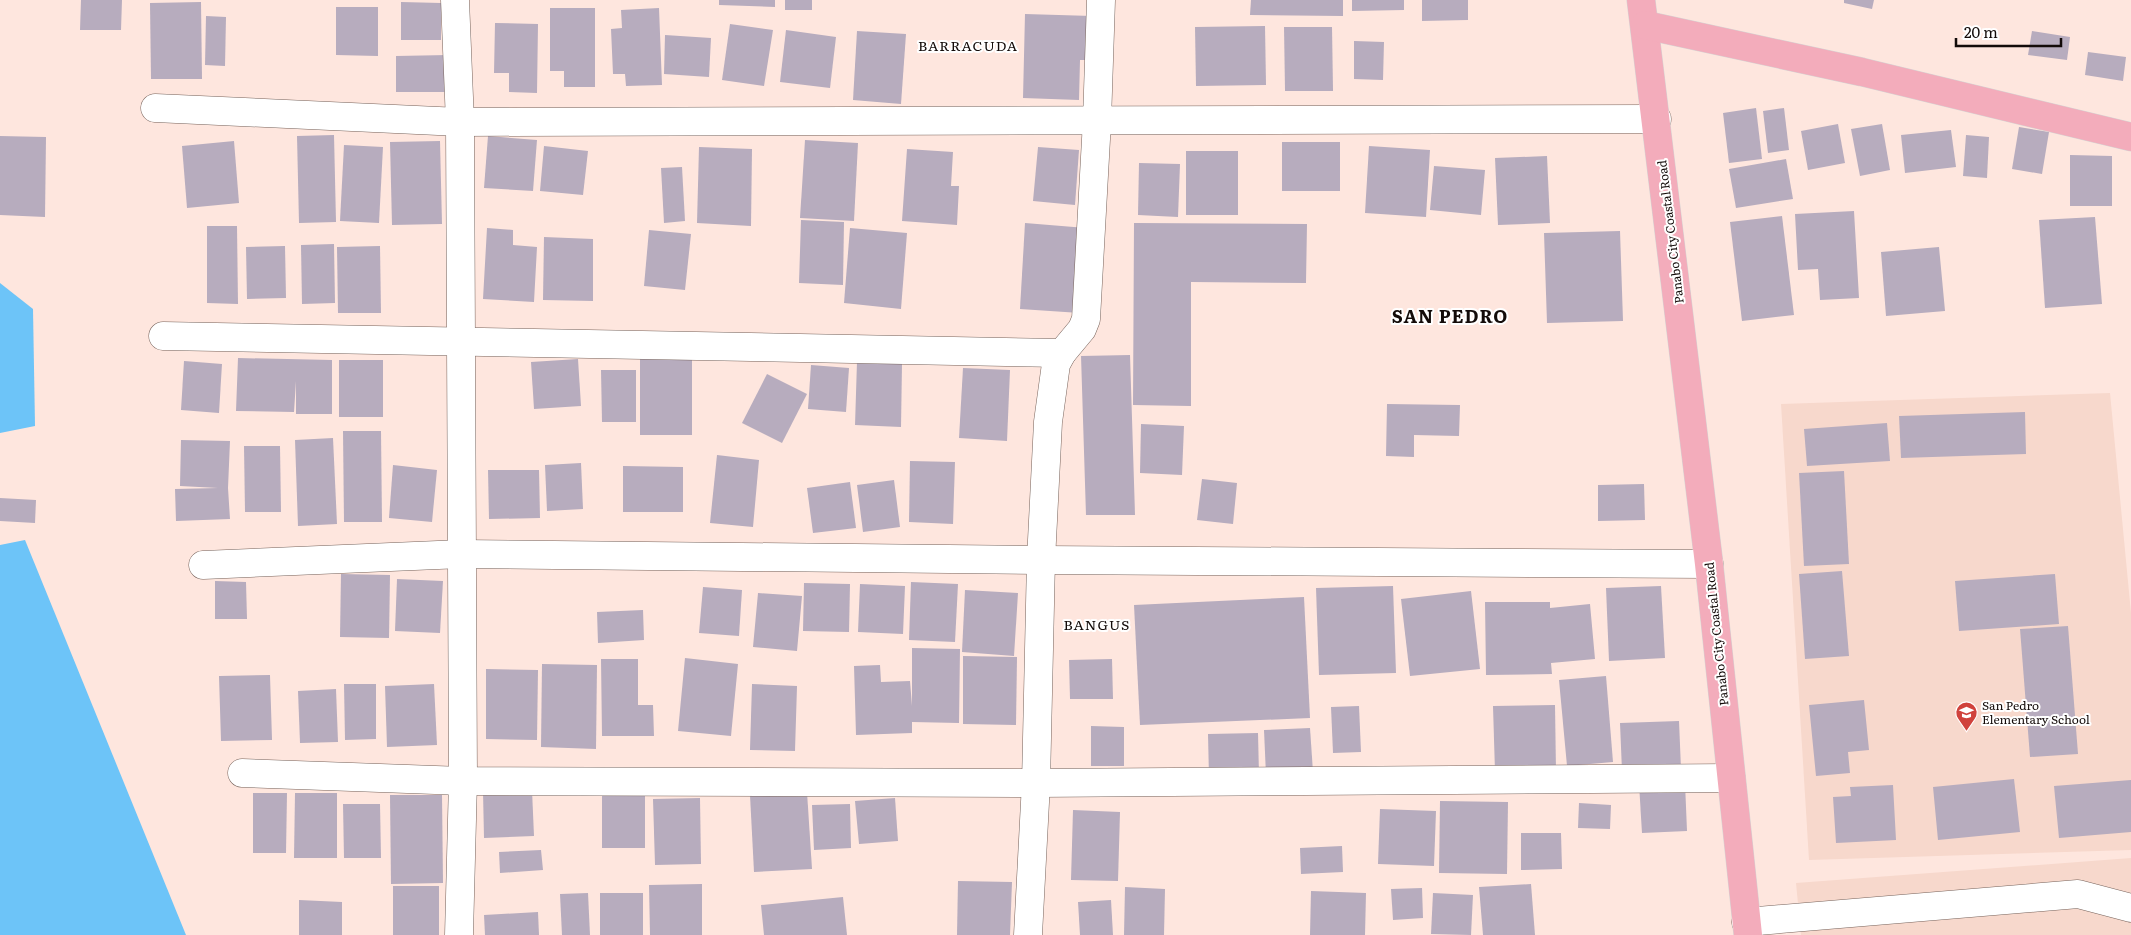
<svg xmlns="http://www.w3.org/2000/svg" width="2131" height="935" font-family="Literata,serif">
<rect width="100%" height="100%" fill="#fee6de"/>
<!-- built -->
<g fill="#f7d8cc">
<polygon points="2110,393 2131,613 2131,850 1809,860 1781,404"/>
<polygon points="2131,858 2131,935 1801,935 1796,883"/>
</g>
<!-- water -->
<g fill="#6dc4f8">
<polygon points="0,283 33,309 35,426 0,433"/>
<polygon points="25,540 186,935 0,935 0,545"/>
</g>
<!-- building -->
<g fill="#b7acbe">
<polygon points="81,0 122,0 121,30 80,30"/>
<polygon points="719,0 775,0 775,7 719,5"/>
<rect x="785" y="0" width="27" height="10"/>
<polygon points="1251,0 1343,0 1343,16 1250,15"/>
<polygon points="1352,0 1404,0 1404,10 1352,11"/>
<polygon points="1422,0 1468,0 1468,20 1422,21"/>
<polygon points="1844,0 1874,0 1872,9 1844,3"/>
<polygon points="201,2 202,79 151,79 150,3"/>
<polygon points="401,2 441,3 441,40 401,40"/>
<polygon points="336,7 378,7 378,56 336,55"/>
<polygon points="550,8 595,8 595,87 564,87 564,71 550,71"/>
<polygon points="659,8 662,85 626,86 625,74 613,74 611,29 622,28 621,10"/>
<polygon points="1025,14 1092,16 1091,60 1080,60 1079,100 1023,98"/>
<polygon points="206,16 226,17 225,66 205,65"/>
<polygon points="495,23 538,24 537,93 509,92 509,73 494,73"/>
<polygon points="730,24 773,30 764,86 722,80"/>
<polygon points="1265,26 1266,85 1196,86 1195,27"/>
<polygon points="1284,27 1332,27 1333,91 1285,91"/>
<polygon points="786,30 836,37 830,88 780,82"/>
<polygon points="857,31 906,34 901,104 853,100"/>
<polygon points="2032,31 2070,37 2067,60 2028,55"/>
<polygon points="665,35 711,38 709,77 664,74"/>
<polygon points="1354,41 1384,42 1383,80 1354,79"/>
<polygon points="2088,52 2126,57 2123,81 2085,75"/>
<polygon points="448,55 450,92 396,92 396,56"/>
<polygon points="1756,108 1762,159 1729,163 1723,113"/>
<polygon points="1784,108 1789,150 1768,153 1763,111"/>
<polygon points="1838,124 1845,163 1808,170 1801,131"/>
<polygon points="1882,124 1890,170 1860,176 1851,129"/>
<polygon points="2019,127 2049,132 2042,174 2012,169"/>
<polygon points="1951,130 1956,167 1905,173 1901,135"/>
<polygon points="334,135 336,222 299,223 297,136"/>
<polygon points="1966,135 1989,137 1987,178 1963,176"/>
<polygon points="0,136 46,137 45,217 0,215"/>
<polygon points="488,136 537,140 533,191 484,188"/>
<polygon points="805,140 858,143 854,221 800,218"/>
<polygon points="234,141 239,203 187,208 182,146"/>
<polygon points="440,141 442,224 392,225 390,142"/>
<rect x="1282" y="142" width="58" height="49"/>
<polygon points="344,145 383,147 379,223 340,221"/>
<polygon points="544,146 588,151 583,195 540,191"/>
<polygon points="1369,146 1430,150 1426,217 1365,213"/>
<polygon points="699,147 752,149 751,226 697,223"/>
<polygon points="1038,147 1079,150 1075,205 1033,201"/>
<polygon points="907,149 953,152 951,186 959,186 957,225 902,221"/>
<rect x="1186" y="151" width="52" height="64"/>
<polygon points="2070,155 2112,156 2112,206 2070,206"/>
<polygon points="1547,156 1550,223 1498,225 1495,158"/>
<polygon points="1786,159 1793,199 1736,208 1729,169"/>
<polygon points="1139,163 1180,164 1178,217 1138,215"/>
<polygon points="1434,166 1485,170 1481,215 1430,210"/>
<polygon points="682,167 685,221 664,223 661,168"/>
<polygon points="1854,211 1859,298 1820,300 1818,269 1798,270 1795,214"/>
<polygon points="1782,216 1794,315 1742,321 1730,222"/>
<polygon points="2095,217 2102,304 2045,308 2039,220"/>
<polygon points="801,220 844,222 843,285 799,283"/>
<polygon points="1025,223 1086,228 1080,313 1020,309"/>
<polygon points="1134,223 1307,224 1306,283 1191,282 1191,406 1133,405"/>
<polygon points="207,226 237,226 238,304 207,303"/>
<polygon points="487,228 513,230 513,245 537,247 534,302 483,299"/>
<polygon points="850,228 907,233 901,309 844,303"/>
<polygon points="649,230 691,234 685,290 644,286"/>
<polygon points="1620,231 1623,321 1547,323 1544,233"/>
<polygon points="544,237 593,239 593,301 543,300"/>
<polygon points="334,244 335,303 302,304 301,245"/>
<polygon points="285,246 286,298 247,299 246,247"/>
<polygon points="380,246 381,313 338,313 337,247"/>
<polygon points="1939,247 1945,311 1886,316 1881,252"/>
<polygon points="640,349 692,350 692,435 640,435"/>
<polygon points="1130,355 1135,515 1086,515 1081,356"/>
<polygon points="238,358 332,360 332,414 296,414 296,381 294,412 236,411"/>
<polygon points="578,359 581,406 534,409 531,362"/>
<rect x="339" y="360" width="44" height="57"/>
<polygon points="184,361 222,364 219,413 181,410"/>
<polygon points="857,362 902,364 901,427 855,425"/>
<polygon points="811,365 849,368 846,412 808,409"/>
<polygon points="963,368 1010,370 1007,441 959,438"/>
<polygon points="601,370 636,370 636,422 602,422"/>
<polygon points="767,374 807,394 782,443 742,423"/>
<polygon points="1387,404 1460,405 1459,436 1414,435 1414,457 1386,456"/>
<polygon points="2025,412 2026,454 1901,458 1899,416"/>
<polygon points="1887,423 1890,461 1807,466 1804,429"/>
<polygon points="1141,424 1184,426 1182,475 1140,473"/>
<polygon points="343,431 381,431 382,522 344,522"/>
<polygon points="333,438 337,524 298,526 295,440"/>
<polygon points="181,440 230,441 228,488 230,519 176,521 175,489 218,488 180,486"/>
<polygon points="244,446 280,446 281,512 245,512"/>
<polygon points="717,455 759,460 753,527 710,523"/>
<polygon points="910,461 955,462 953,524 909,522"/>
<polygon points="581,463 583,509 547,511 545,465"/>
<polygon points="393,465 437,470 432,522 389,518"/>
<polygon points="623,466 683,467 683,512 623,512"/>
<polygon points="488,470 539,470 540,518 489,519"/>
<polygon points="1844,471 1849,564 1804,566 1799,473"/>
<polygon points="1202,479 1237,483 1233,524 1197,520"/>
<polygon points="894,480 900,527 863,532 857,485"/>
<polygon points="850,482 856,528 813,533 807,488"/>
<polygon points="1644,484 1645,520 1598,521 1598,485"/>
<polygon points="0,498 36,500 35,523 0,521"/>
<polygon points="1842,571 1849,656 1805,659 1799,574"/>
<polygon points="341,574 390,575 389,638 340,637"/>
<polygon points="2055,574 2059,624 1959,631 1955,581"/>
<polygon points="397,579 443,581 440,633 395,631"/>
<polygon points="215,581 246,582 247,619 215,619"/>
<polygon points="911,582 958,584 955,642 909,640"/>
<polygon points="804,583 850,584 849,632 803,631"/>
<polygon points="860,584 905,586 903,634 858,632"/>
<polygon points="1393,586 1396,673 1319,675 1316,588"/>
<polygon points="1661,586 1665,658 1609,661 1606,588"/>
<polygon points="703,587 742,590 739,636 699,633"/>
<polygon points="965,590 1018,593 1014,656 962,652"/>
<polygon points="1471,591 1480,669 1410,676 1401,599"/>
<polygon points="758,593 802,596 797,651 753,647"/>
<polygon points="1304,597 1310,718 1140,725 1134,605"/>
<polygon points="1485,602 1550,602 1550,608 1590,604 1595,659 1551,663 1552,674 1486,675"/>
<polygon points="643,610 644,640 598,643 597,612"/>
<polygon points="2068,626 2078,754 2030,757 2020,629"/>
<polygon points="912,648 960,649 959,723 912,722 912,733 856,735 854,666 880,665 881,682 910,681 912,706"/>
<polygon points="963,656 1017,657 1016,725 963,724"/>
<polygon points="685,658 738,664 731,736 678,731"/>
<polygon points="601,659 638,659 638,705 653,705 654,736 602,736"/>
<polygon points="1112,659 1113,699 1070,699 1069,660"/>
<polygon points="542,664 597,665 596,749 541,747"/>
<polygon points="486,669 538,670 537,740 486,739"/>
<polygon points="270,675 272,740 221,741 219,676"/>
<polygon points="1606,676 1613,762 1567,766 1559,680"/>
<polygon points="344,684 376,684 376,739 345,740"/>
<polygon points="434,684 437,745 387,747 385,686"/>
<polygon points="752,684 797,686 795,751 750,750"/>
<polygon points="336,689 338,742 300,743 298,691"/>
<polygon points="1864,700 1869,750 1848,752 1850,773 1816,776 1809,705"/>
<polygon points="1555,705 1556,772 1495,772 1493,706"/>
<polygon points="1359,706 1361,752 1333,753 1331,707"/>
<polygon points="1679,721 1681,769 1622,771 1620,723"/>
<polygon points="1091,726 1124,727 1124,766 1091,766"/>
<polygon points="1310,728 1313,772 1266,775 1264,730"/>
<polygon points="1258,733 1259,775 1209,777 1208,734"/>
<polygon points="2014,779 2020,832 1938,840 1933,787"/>
<polygon points="2131,780 2131,832 2059,838 2054,786"/>
<polygon points="1685,783 1687,831 1642,833 1639,784"/>
<polygon points="1893,785 1896,840 1836,843 1833,797 1851,796 1850,787"/>
<polygon points="532,790 534,836 484,838 483,791"/>
<polygon points="807,792 812,869 754,872 750,795"/>
<polygon points="253,793 287,793 286,853 253,853"/>
<polygon points="295,793 337,793 337,858 294,858"/>
<polygon points="390,795 442,795 443,883 391,884"/>
<polygon points="645,795 645,848 602,848 602,796"/>
<polygon points="700,798 701,864 655,865 653,799"/>
<polygon points="895,798 898,841 859,844 855,801"/>
<polygon points="1440,801 1508,802 1507,874 1439,873"/>
<polygon points="1579,803 1611,805 1610,829 1578,828"/>
<polygon points="343,804 380,804 381,858 344,858"/>
<polygon points="850,804 851,848 814,850 812,805"/>
<polygon points="1380,809 1436,811 1434,866 1378,864"/>
<polygon points="1073,810 1120,812 1118,881 1071,880"/>
<polygon points="1521,833 1561,833 1562,869 1521,870"/>
<polygon points="1342,846 1343,872 1301,874 1300,848"/>
<polygon points="541,850 543,870 500,873 499,852"/>
<polygon points="958,881 1012,882 1010,935 957,935"/>
<polygon points="702,884 702,935 650,935 649,885"/>
<polygon points="1531,884 1535,935 1483,935 1479,887"/>
<rect x="393" y="886" width="46" height="49"/>
<polygon points="1125,887 1165,889 1164,935 1124,935"/>
<polygon points="1422,888 1423,918 1393,920 1391,889"/>
<polygon points="1311,891 1366,893 1365,935 1310,935"/>
<polygon points="588,893 590,935 562,935 560,894"/>
<rect x="600" y="893" width="43" height="42"/>
<polygon points="1433,893 1473,895 1471,935 1431,934"/>
<polygon points="843,897 847,935 764,935 761,905"/>
<polygon points="299,900 342,902 342,935 299,935"/>
<polygon points="1111,900 1113,935 1080,935 1078,902"/>
<polygon points="538,912 539,935 485,935 484,915"/>
</g>
<g fill="none" stroke-linecap="round" stroke-linejoin="round">
<defs>
<g id="minor">
<polyline points="455,0 460,122 463,781 459,935"/>
<polyline points="155,108 460,122 1657,119"/>
<polyline points="163,336 1062,353"/>
<polyline points="203,565 462,554 1041,560 1709,564"/>
<polyline points="242,773 463,781 1036,783 1731,778"/>
<polyline points="1746,922 2078,894 2131,908"/>
<polyline points="1028,935 1036,783 1041,560 1048,422 1056,364 1062,353 1082,329 1086,319 1097,121 1101,0"/>
</g>
<g id="major">
<polyline points="1641,0 1709,564 1748,935"/>
<polyline points="1645,25 1862,72 2131,137"/>
</g>
</defs>
<!-- minor casing -->
<use href="#minor" stroke="#77635b" stroke-width="29"/>
<!-- major casing -->
<use href="#major" stroke="#d5d3d3" stroke-width="29"/>
<!-- minor -->
<use href="#minor" stroke="#fff" stroke-width="28"/>
<!-- major -->
<use href="#major" stroke="#f3acbb" stroke-width="28"/>
</g>
<!-- icons -->
<defs>
<symbol id="school-pin" viewBox="-11 -11 22 30"><path d="M0 17L-7.5 6A9.5 9.5 0 1 1 7.5 6Z" fill="#d0423c" stroke="#fff"/><path d="M0-5L7-2L0 1L-7-2ZM-4 1L0 2.5L4 1V4Q0 6-4 4Z" fill="#fff"/></symbol>
</defs>
<g fill-rule="evenodd">
<use href="#school-pin" x="1954" y="700" width="25" height="34"/>
</g>
<g text-anchor="middle" dominant-baseline="central" stroke-width="4" stroke-linejoin="round" paint-order="stroke">
<!-- street labels -->
<g font-size="12" fill="#130b09" stroke="#fff">
<text transform="translate(1670 232) rotate(-97)">Panabo City Coastal Road</text>
<text transform="translate(1716 634) rotate(-96)">Panabo City Coastal Road</text>
</g>
<!-- poi labels -->
<g font-size="12" fill="#130b09" stroke="#fff" text-anchor="start">
<text x="1982" y="705">San Pedro<tspan x="1982" dy="14">Elementary School</tspan></text>
</g>
<!-- neighbourhood labels -->
<g font-size="14" letter-spacing="1" fill="#130b09" stroke="#fff">
<text x="968" y="45">BARRACUDA</text>
<text x="1097" y="624">BANGUS</text>
</g>
<!-- district labels -->
<g font-size="18" font-weight="bold" letter-spacing="1" fill="#130b09" stroke="#fff">
<text x="1450" y="315">SAN PEDRO</text>
</g>
</g>
<!-- scale -->
<path d="M1956 38v8h105v-8" fill="none" stroke="#130b09" stroke-width="2.5"/>
<text x="1964" y="38" font-size="15" fill="#130b09" stroke="#ffffff" stroke-width="4" paint-order="stroke">20 m</text>
</svg>
